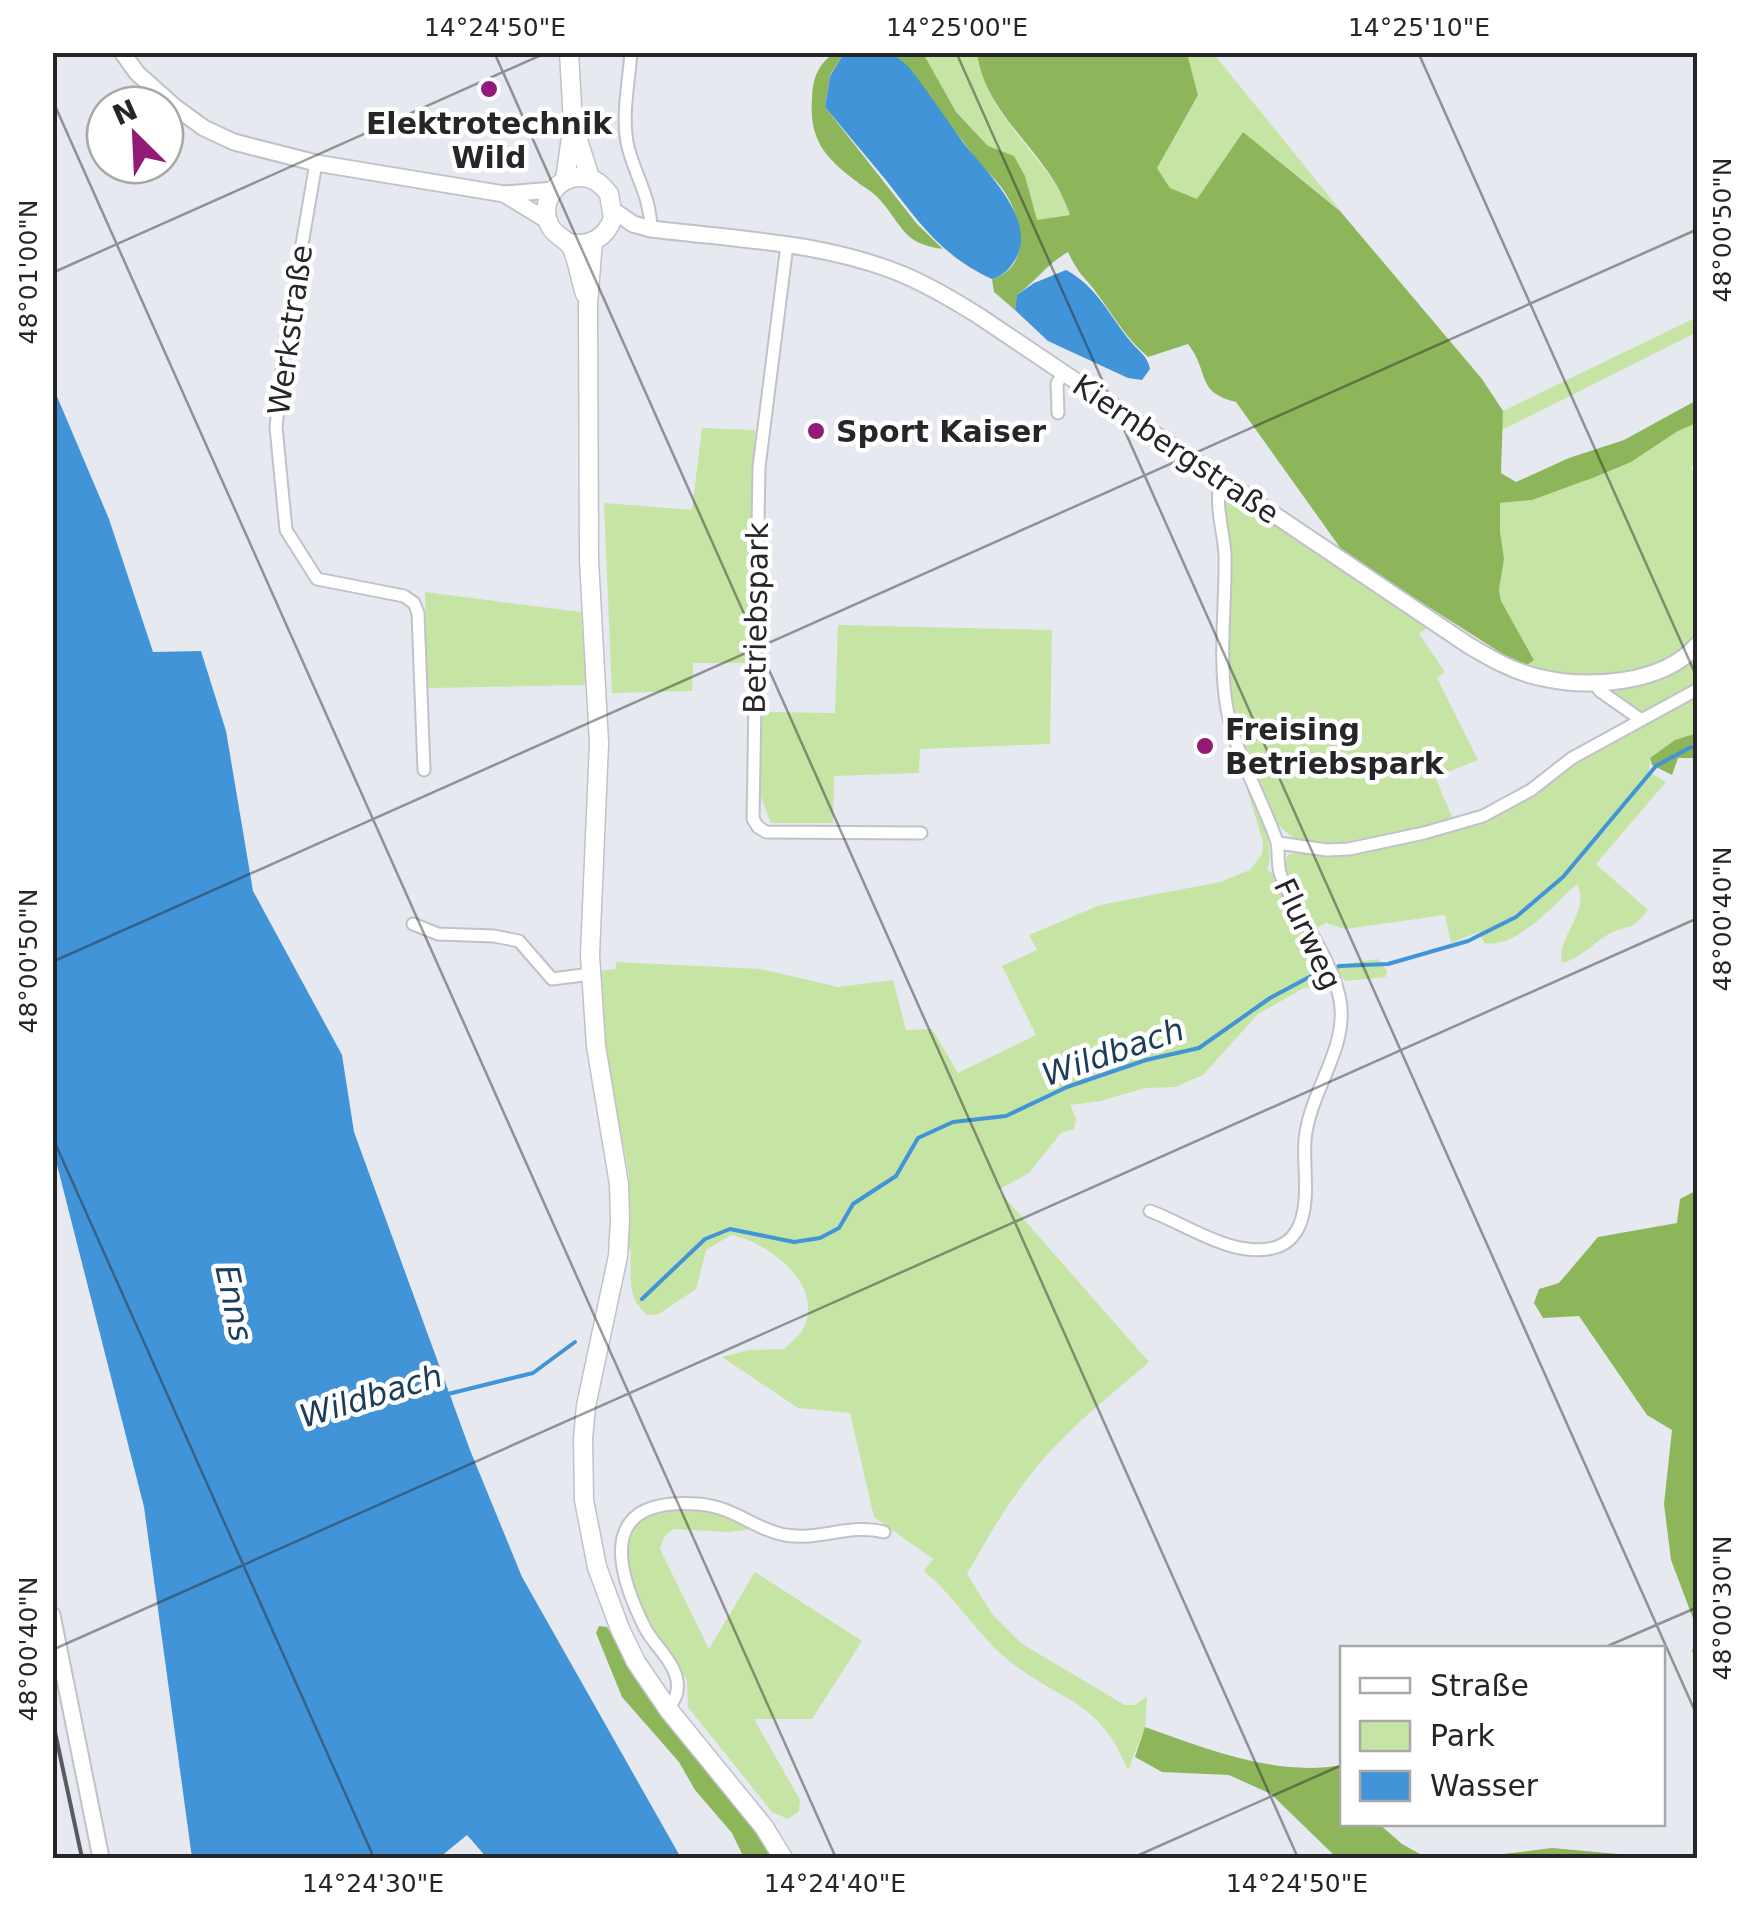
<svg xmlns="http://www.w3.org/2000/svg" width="1750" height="1911" font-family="'DejaVu Sans',sans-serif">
<rect width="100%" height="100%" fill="#e7e9f1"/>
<!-- green -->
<g fill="#c6e4a3">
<path d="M923 53H977C984 103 1025 141 1053 180 1060 191 1065 204 1070 215L1036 220 1025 176 988 146 956 112Z"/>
<polygon points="1187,53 1213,53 1341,211 1243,132 1197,199 1170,188 1156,168 1198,95"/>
<polygon points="1697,317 1697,332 1502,430 1503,411"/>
<path d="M1697 423V456L1691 468 1698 476 1697 636C1687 648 1676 659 1661 666 1630 681 1560 675 1527 665L1534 659 1501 602 1499 590 1504 559 1500 531V503L1532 500 1631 462 1678 431Z"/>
<polygon points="702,428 755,430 748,663 693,663 692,691 612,693 604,503 692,510"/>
<path d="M1232 492 1429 626 1419 634 1445 672 1437 678 1478 760 1435 777 1458 831 1501 814 1547 785 1568 766 1637 726 1632 717 1579 686 1636 682 1697 651V733L1675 740 1650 758 1649 772 1666 782 1596 864 1648 910C1630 932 1634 923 1613 932 1595 940 1583 958 1562 963 1556 936 1591 913 1577 884 1554 904 1517 949 1484 943L1479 932 1451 943 1445 915 1345 929 1326 923 1313 930C1302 910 1275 876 1288 855L1299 851 1298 840C1274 828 1264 802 1255 778 1242 744 1229 708 1227 672 1224 615 1234 558 1224 500L1225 494Z"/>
<polygon points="425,592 581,612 587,685 427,688"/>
<polygon points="838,625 1052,630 1050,744 920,749 919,773 834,776 833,823 771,823 760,795 760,712 835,713"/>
<path d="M1228 727C1240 760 1280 839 1267 870L1276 876 1333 985 1331 990 1304 988 1258 1014 1203 1075 1175 1087 1145 1088 1101 1101 1070 1105 1076 1119 1074 1129 1061 1133 1029 1173 998 1190 1149 1362C1112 1394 1072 1425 1040 1463 1011 1497 989 1535 967 1574L992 1614 1022 1644 1125 1705H1135L1147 1696 1145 1727 1128 1770C1099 1701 1069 1705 1016 1666 980 1640 958 1599 924 1571L933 1559 874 1517 850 1413 798 1408 722 1357 749 1350 784 1349C789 1344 797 1338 801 1332 829 1288 769 1242 731 1235L706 1250 696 1289 659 1314 648 1315C626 1299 631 1275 631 1251L626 1244 629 1175 606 1056 598 971 616 969V962L761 969 838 987 893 980 906 1030 932 1029 958 1073 1036 1035 1002 966 1037 950 1029 935 1100 905 1220 882 1250 870 1262 854 1263 842Z"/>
<polygon points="1378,959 1387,971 1386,977 1345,981 1332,966"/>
<path d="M709 1507 752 1529 729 1532 673 1529 664 1537 660 1549 709 1649 755 1572 862 1641 812 1719H754L800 1800 799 1811 788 1819 772 1812 688 1707 687 1680 642 1611 629 1574 627 1532C651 1504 674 1508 709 1507Z"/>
</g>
<!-- forest -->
<g fill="#8db559">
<path d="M834 53H859L843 55 830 75 825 107 917 224 943 249C903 244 903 226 880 200 874 192 863 187 856 181 824 157 809 139 812 98 813 77 818 65 834 53Z"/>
<path d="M886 53H923L956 112 988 146 1014 156 1025 176 1037 220 1070 215C1066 205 1062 195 1057 186 1031 141 984 107 977 53H1187L1198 95 1157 168 1170 188 1197 199 1243 132 1340 211 1482 379 1503 411 1501 473 1516 482 1569 458 1624 440 1697 400V423L1678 431 1631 462 1595 477 1532 500 1500 503V531L1504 559 1499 590 1501 601 1534 660 1527 665 1509 658 1344 553 1236 402C1195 392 1210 372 1188 344L1148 357C1128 340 1116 320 1101 299 1087 278 1080 278 1068 252 1048 263 1036 281 1017 295L1015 310 994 292 992 279C1031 267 1023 222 1006 194 997 179 981 167 971 152 946 119 919 86 893 54Z"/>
<polygon points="1697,733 1697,758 1678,758 1672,775 1652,765 1650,758 1675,740"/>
<polygon points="1697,1190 1697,1654 1692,1652 1697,1629 1671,1560 1664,1504 1672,1430 1647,1415 1579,1316 1543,1318 1534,1303 1539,1289 1559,1283 1598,1237 1677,1223 1680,1199"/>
<polygon points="599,1626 607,1627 645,1692 748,1820 773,1858 744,1858 732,1833 695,1790 679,1762 622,1697 596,1633"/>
<path d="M1145 1727C1207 1749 1276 1777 1342 1765V1824H1379L1402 1844 1427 1858H1337L1271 1794 1229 1775 1162 1772 1135 1757Z"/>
<polygon points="1552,1848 1629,1855 1633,1858 1502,1858 1503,1854"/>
</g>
<!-- water -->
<g fill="#4294d8">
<path d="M859 53 893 54 908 66C927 90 944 116 962 141 985 171 1039 220 1015 260 1009 270 1002 276 992 279 940 255 919 222 885 179 865 155 845 131 825 107L830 76 843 55Z"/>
<path d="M1066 270C1098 287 1109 316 1132 343 1140 353 1147 355 1150 369L1142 380 1128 378 1048 341 1015 310 1017 295 1034 283Z"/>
<polygon points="53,387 109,519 153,652 201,651 226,731 253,891 342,1055 354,1132 470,1450 522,1577 681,1858 487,1858 467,1835 439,1858 192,1858 144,1507 53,1149"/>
</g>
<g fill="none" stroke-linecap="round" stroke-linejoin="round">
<!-- stream -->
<g stroke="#4294d8" stroke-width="4">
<polyline points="642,1299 705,1239 730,1229 794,1242 820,1238 839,1228 853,1204 896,1176 918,1138 953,1122 1006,1116 1067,1087 1146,1060 1199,1048 1270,998 1315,974 1340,966 1388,964 1468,941 1516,917 1563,877 1656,766 1691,747 1698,748"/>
<polyline points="448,1394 533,1373 575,1342"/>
</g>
<defs>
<g id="minor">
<path d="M631 52C629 82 621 117 628 147 636 178 650 195 651 229"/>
<polyline points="316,163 285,343 276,427 286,530 317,579 404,596 414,603 418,613 424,770"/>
<polyline points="787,245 759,467 753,819 758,827 766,832 921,833"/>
<polyline points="1058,413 1057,384 1063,372"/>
<polyline points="1593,681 1600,691 1640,719"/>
<polyline points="1278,843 1327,850 1349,849 1424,833 1483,816 1531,790 1572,758 1698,689"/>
<polyline points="413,924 438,934 494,936 519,941 552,979 591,974"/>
<path d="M1150 1211C1186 1224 1232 1258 1273 1248 1286 1245 1295 1236 1300 1224 1310 1198 1303 1167 1305 1140 1309 1092 1349 1048 1340 1000 1331 956 1298 918 1281 876 1276 863 1280 850 1276 839 1260 795 1236 755 1227 709 1218 658 1226 607 1225 555 1224 531 1213 502 1222 479"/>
<path d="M668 1709C675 1699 679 1693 677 1680 673 1660 654 1645 645 1628 612 1562 601 1497 698 1504 736 1507 755 1530 785 1535 819 1541 850 1523 884 1532"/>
</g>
<g id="tertiary">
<polyline points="122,52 137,73 175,107 204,128 234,142 316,163 504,194 553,190"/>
<polyline points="504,194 548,221"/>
<path d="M613 210 633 224 651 229C734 239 825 242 904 275 930 286 955 301 979 316L1468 645C1490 658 1512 671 1538 677 1587 689 1663 685 1698 644"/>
<polyline points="52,1615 101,1858"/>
</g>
<g id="primary">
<polyline points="569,52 573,124 590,178"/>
<polyline points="565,180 572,130"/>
<polyline points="593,241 588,304 589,560 599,743 590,955 596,1046 619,1184 620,1220 618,1256 586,1406 583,1439 584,1500 597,1567 620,1629 636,1662 668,1709 764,1827 783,1858"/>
<path d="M570 243C591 247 606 237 613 218L609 194C602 185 595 178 583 177 557 175 538 203 550 226 555 236 567 239 572 248 578 262 580 279 585 294"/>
</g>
</defs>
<!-- minor casing -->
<use href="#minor" stroke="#c0c1c9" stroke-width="15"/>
<!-- tertiary casing -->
<use href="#tertiary" stroke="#c0c1c9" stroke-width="19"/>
<!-- primary casing -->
<use href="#primary" stroke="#c0c1c9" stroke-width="21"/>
<!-- minor -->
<use href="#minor" stroke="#fff" stroke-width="11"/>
<!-- tertiary -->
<use href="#tertiary" stroke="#fff" stroke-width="15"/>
<!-- primary -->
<use href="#primary" stroke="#fff" stroke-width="18"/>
<!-- rail -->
<polyline stroke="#5a5b5f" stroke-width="4" points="52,1718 82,1858"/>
</g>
<!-- ticks -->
<path fill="none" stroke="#262629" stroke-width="2.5" stroke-opacity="0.45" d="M494 52 1298 1858M956 52 1698 1718M1418 52 1698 680M52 99 836 1858M52 273 548 52M52 962 1698 229M52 1136 374 1858M1603 1648 1698 1607M52 1650 1698 918M1132 1858 1342 1765"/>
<!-- markers -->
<g fill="#931a77" stroke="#fff" stroke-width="4">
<circle cx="489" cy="89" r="10"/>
<circle cx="816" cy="431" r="10"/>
<circle cx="1205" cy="746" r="10"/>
</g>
<g text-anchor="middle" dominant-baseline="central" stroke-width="9" stroke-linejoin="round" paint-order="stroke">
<!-- poi labels -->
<g font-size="30" font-weight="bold" fill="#262629" stroke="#fff" text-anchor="start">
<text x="489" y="123" text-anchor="middle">Elektrotechnik<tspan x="489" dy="34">Wild</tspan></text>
<text x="836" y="431">Sport Kaiser</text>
<text x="1225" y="729">Freising<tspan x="1225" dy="34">Betriebspark</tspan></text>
</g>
<!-- street labels -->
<g font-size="30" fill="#262629" stroke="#fff">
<text transform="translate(290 330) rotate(-82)">Werkstraße</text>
<text transform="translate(1176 449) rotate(34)">Kiernbergstraße</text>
<text transform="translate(756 618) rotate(-89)">Betriebspark</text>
<text transform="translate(1308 934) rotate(65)">Flurweg</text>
</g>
<!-- water labels -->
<g font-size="32" font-style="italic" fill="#1b3d59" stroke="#fff">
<text transform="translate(1113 1052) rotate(-19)">Wildbach</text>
<text transform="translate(234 1303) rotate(78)">Enns</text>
<text transform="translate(371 1396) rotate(-17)">Wildbach</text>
</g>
</g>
<!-- border -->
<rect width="1750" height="1911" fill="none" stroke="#ffffff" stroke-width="110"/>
<!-- legend -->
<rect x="1340" y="1646" width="325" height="180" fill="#ffffff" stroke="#a8a8a9" stroke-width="2.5"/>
<rect x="1360" y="1678" width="50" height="15" fill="#ffffff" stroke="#a8a8a9" stroke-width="2.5"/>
<text x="1430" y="1696" font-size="30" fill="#262629">Straße</text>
<rect x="1360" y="1721" width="50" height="30" fill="#c6e4a3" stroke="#a8a8a9" stroke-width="2.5"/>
<text x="1430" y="1746" font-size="30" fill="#262629">Park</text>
<rect x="1360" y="1771" width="50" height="30" fill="#4294d8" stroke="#a8a8a9" stroke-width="2.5"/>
<text x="1430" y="1796" font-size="30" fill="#262629">Wasser</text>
<!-- north arrow -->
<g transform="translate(135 135) rotate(336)"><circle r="48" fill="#ffffff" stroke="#a8a8a9" stroke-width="2.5"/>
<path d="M0-8L18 38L0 25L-18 38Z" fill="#931a77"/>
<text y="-15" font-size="28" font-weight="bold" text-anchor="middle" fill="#262629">N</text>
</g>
<rect x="55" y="55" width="1640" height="1801" fill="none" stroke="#262629" stroke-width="4"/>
<g font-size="25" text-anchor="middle" fill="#262629">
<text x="495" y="36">14°24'50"E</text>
<text x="957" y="36">14°25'00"E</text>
<text x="1419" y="36">14°25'10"E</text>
<text transform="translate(1722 230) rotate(-90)" y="9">48°00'50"N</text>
<text transform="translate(28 272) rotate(-90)" y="9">48°01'00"N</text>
<text transform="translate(1722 919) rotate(-90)" y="9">48°00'40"N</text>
<text transform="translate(28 961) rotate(-90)" y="9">48°00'50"N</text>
<text transform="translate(1722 1608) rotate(-90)" y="9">48°00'30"N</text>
<text transform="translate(28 1649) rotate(-90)" y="9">48°00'40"N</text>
<text x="373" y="1892">14°24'30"E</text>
<text x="835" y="1892">14°24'40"E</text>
<text x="1297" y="1892">14°24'50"E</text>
</g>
</svg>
